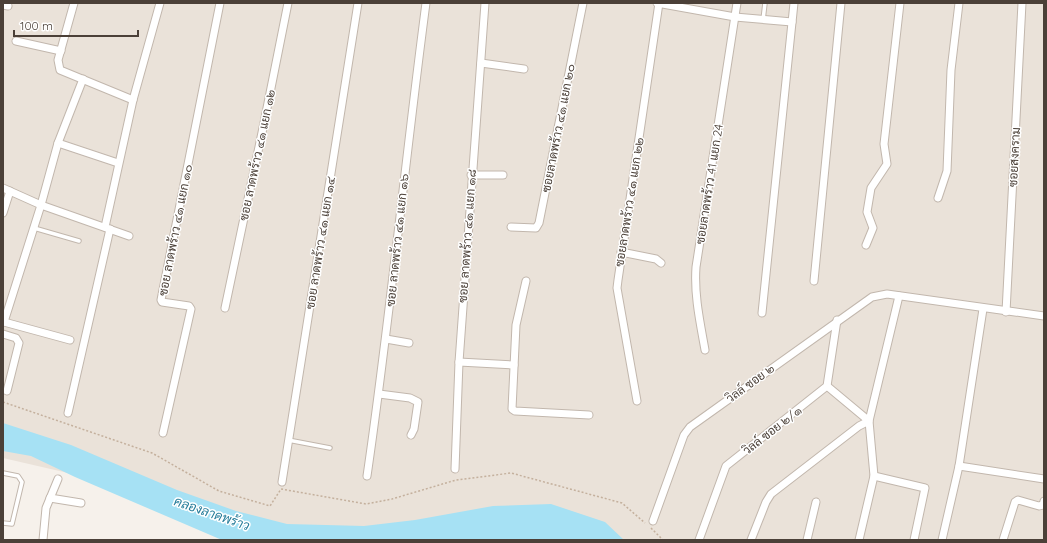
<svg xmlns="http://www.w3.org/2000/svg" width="1047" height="543" font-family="Quicksand,Sarabun,sans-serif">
<rect width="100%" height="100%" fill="#f6f1eb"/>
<!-- residential -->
<polygon fill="#eae2d9" points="3,3 1044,3 1044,540 245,540 81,476 3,458"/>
<!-- water -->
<polygon fill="#a6e1f4" points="3,423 71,445 177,490 236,511 287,524 364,526 415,520 493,506 551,504 605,522 624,540 222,540 75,477 31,456 3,451"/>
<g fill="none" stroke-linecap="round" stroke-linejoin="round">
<defs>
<g id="service">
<polyline points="763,20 765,3"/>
<polyline points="34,228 79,241"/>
<polyline points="288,440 330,448"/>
<polyline points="3,473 18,476 22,482 12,524 3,523"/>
</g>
<g id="minor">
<polyline points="74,3 58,60 60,70 133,100"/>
<polyline points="657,3 735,17 792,22"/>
<polyline points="3,5 8,6"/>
<polyline points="16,41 61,51"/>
<polyline points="481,63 524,69"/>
<polyline points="83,79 58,143 41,205 129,236"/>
<polyline points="58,143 118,163"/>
<polyline points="471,175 503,175"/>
<polyline points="3,188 41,205 4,322 70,340"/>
<polyline points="938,198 947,171 951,70 959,3"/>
<polyline points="3,213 10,191"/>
<polyline points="105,227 133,100 160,3"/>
<polyline points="511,227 536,228 539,223 583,3"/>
<polyline points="866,245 873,228 867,212 871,188 887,164 884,144 900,3"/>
<polyline points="621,252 656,259 661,263"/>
<polyline points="526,281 516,325 512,409 515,411 589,415"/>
<polyline points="814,281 841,3"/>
<polyline points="225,308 264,123 288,3"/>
<polyline points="1006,312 1022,3"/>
<polyline points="762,313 794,3"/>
<polyline points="3,334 16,338 19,343 7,391"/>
<polyline points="386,339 409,343"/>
<path d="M705 350C700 322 694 295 696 267L737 3"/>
<polyline points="459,362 514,365"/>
<polyline points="379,394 410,398 418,402 414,429 411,435"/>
<polyline points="637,401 617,288 618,280 659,3"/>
<polyline points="68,413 110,229"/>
<polyline points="163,433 191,309 189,306 162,302 161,300 220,3"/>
<polyline points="959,466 1044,479"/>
<polyline points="455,469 459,362 485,3"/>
<path d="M367 476C390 319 405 161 426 3"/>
<polyline points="874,476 925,488 914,540"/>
<polyline points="282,482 358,3"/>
<polyline points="50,498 81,503"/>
<polyline points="653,521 684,435 690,427 872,297 887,294 1044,316"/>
<polyline points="43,540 46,508 58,479"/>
<polyline points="699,540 726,466 827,386 837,320"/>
<polyline points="751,540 766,502 771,494 859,426 869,421 827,386"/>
<polyline points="807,540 816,502"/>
<polyline points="859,540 874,476 869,421 899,296"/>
<polyline points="942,540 959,466 983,309"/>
<polyline points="1003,540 1015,502 1018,500 1039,506 1043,505 1044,501"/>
</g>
</defs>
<!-- service casing -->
<use href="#service" stroke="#c2b7ad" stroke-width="5.5"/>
<!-- minor casing -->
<use href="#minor" stroke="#c2b7ad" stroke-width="9"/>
<!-- path -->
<g stroke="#c4b09d" stroke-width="1.5" stroke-dasharray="2 2" stroke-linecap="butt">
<polyline points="3,402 152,453 219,491 270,506 281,489 366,504 392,499 456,480 511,473 622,503 645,523"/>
<polyline points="651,528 663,540"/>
</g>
<!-- service -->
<use href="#service" stroke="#fff" stroke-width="3.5"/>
<!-- minor -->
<use href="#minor" stroke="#fff" stroke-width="7"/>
</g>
<g text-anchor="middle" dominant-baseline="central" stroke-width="3" stroke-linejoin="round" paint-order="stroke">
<!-- street labels -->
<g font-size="12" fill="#4b4038" stroke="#fff">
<text transform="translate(558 128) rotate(-79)">ซอยลาดพร้าว ๔๑ แยก ๒๐</text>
<text transform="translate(257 155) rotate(-78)">ซอย ลาดพร้าว ๔๑ แยก ๑๒</text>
<text transform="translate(1014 157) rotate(-87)">ซอยสงคราม</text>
<text transform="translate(709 184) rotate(-81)">ซอยลาดพร้าว 41 แยก 24</text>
<text transform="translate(629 202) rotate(-81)">ซอยลาดพร้าว ๔๑ แยก ๒๒</text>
<text transform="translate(175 230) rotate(-79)">ซอย ลาดพร้าว ๔๑ แยก ๑๐</text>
<text transform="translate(467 236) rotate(-86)">ซอย ลาดพร้าว ๔๑ แยก ๑๘</text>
<text transform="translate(397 240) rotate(-84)">ซอย ลาดพร้าว ๔๑ แยก ๑๖</text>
<text transform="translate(320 243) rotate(-81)">ซอย ลาดพร้าว ๔๑ แยก ๑๔</text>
<text transform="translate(750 383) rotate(-36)">วิลล์ ซอย ๒</text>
<text transform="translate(772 430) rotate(-38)">วิลล์ ซอย ๒/๑</text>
</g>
<!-- water labels -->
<g font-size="13" font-style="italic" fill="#277d9a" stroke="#fff">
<text transform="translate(212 513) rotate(19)">คลองลาดพร้าว</text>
</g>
</g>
<!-- border -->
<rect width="1047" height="543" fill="none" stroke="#4b4038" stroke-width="8"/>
<!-- scale -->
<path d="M14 30v6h124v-6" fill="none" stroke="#4b4038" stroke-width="2"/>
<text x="20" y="30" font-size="12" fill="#4b4038" stroke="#ffffff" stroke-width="3" paint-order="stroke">100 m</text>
</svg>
